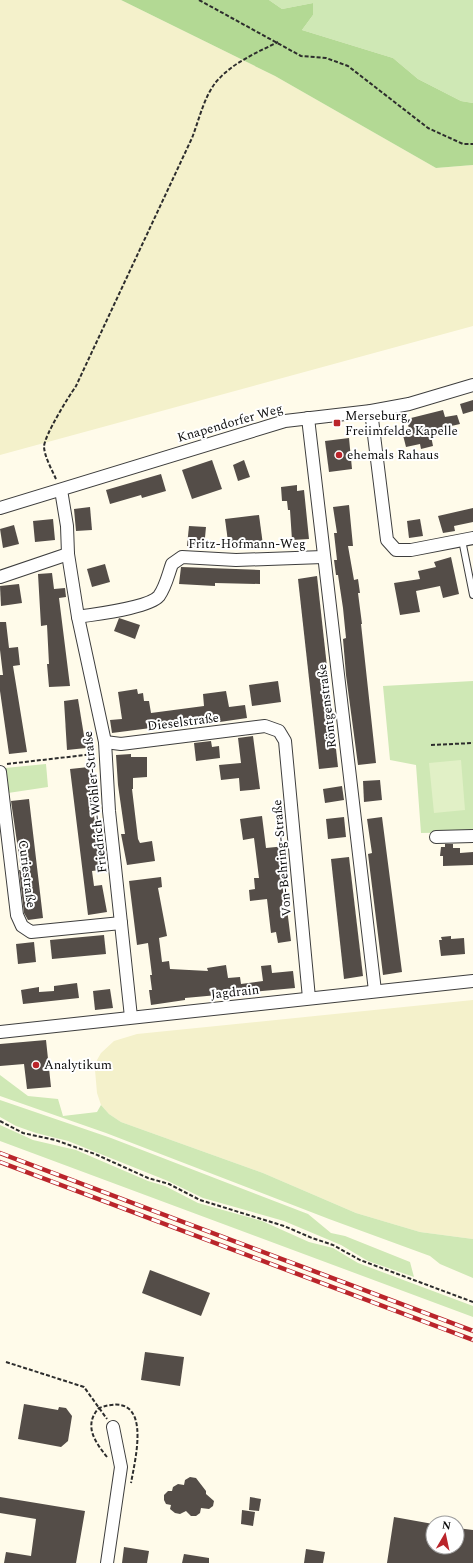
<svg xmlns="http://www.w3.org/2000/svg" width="473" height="1563" font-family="Spectral,serif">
<rect width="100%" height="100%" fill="#fffbea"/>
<!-- farmland -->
<g fill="#f4f1cb">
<polygon points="0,0 121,0 275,76 436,168 473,165 473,326 0,455"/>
<polygon points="473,1000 473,1239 420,1232 356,1213 263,1173 121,1122 109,1114 101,1105 97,1093 95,1070 97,1060 101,1053 114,1041 137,1034"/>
</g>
<!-- green -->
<g fill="#cfe8b5">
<polygon points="269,0 473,0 473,103 461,101 418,79 393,58 302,30 313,15 313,3 282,9"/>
<polygon points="473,681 473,832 421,833 416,765 390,760 383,686"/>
<polygon points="46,764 48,787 8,793 5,768"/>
<polygon points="0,1075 28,1096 58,1099 63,1116 97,1112 101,1105 109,1114 121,1122 263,1173 356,1213 420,1232 473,1239 473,1278 440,1264 430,1256 329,1219 106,1133 0,1096"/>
<polygon points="0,1100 111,1138 308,1214 331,1233 345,1236 410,1262 414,1277 368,1261 341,1245 284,1221 203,1198 168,1181 68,1141 36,1133 16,1126 0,1117"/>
<polygon points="0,1125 33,1140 76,1150 148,1181 165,1186 198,1203 262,1221 309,1242 333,1248 358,1263 473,1306 473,1317 0,1141"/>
</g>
<!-- forest -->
<polygon fill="#b3d994" points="121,0 269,0 282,9 313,3 313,15 302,30 393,58 418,79 461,101 473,103 473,165 436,168 275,76"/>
<!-- pitch -->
<polygon fill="#e1f0c6" points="461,760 465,810 434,813 429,763"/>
<!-- building -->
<g fill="#544d48">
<polygon points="473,400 473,411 463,414 460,404"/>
<polygon points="443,410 445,417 457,415 460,424 430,431 433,446 421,449 420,444 406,447 402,431 409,429 407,419"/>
<polygon points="349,438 352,469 329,472 325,441"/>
<polygon points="212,460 222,489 192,499 182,470"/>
<polygon points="244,460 250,477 238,481 233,465"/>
<polygon points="161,474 166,491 142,498 141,495 110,504 106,490"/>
<polygon points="297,485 297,491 304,490 309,539 292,540 290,510 288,510 287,501 282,501 281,487"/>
<polygon points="349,505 353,546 348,546 354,580 358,579 360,593 358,593 362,624 361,624 376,763 358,765 346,675 343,639 346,638 343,608 338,575 336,575 334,560 337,560 334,533 337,533 333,507"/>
<polygon points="90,507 92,530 76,531 74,509"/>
<polygon points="473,508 473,522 454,526 455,531 443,533 438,516"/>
<polygon points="259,515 263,545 229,549 225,519"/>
<polygon points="53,519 55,540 35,542 33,521"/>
<polygon points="420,519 423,536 409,538 407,521"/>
<polygon points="14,525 19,544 3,548 0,529"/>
<polygon points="189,526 206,527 204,548 187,546"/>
<polygon points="451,557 459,594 443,598 440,586 416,591 420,612 400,615 394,583 420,579 418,571 436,567 434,562"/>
<polygon points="105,564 110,582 92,587 87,569"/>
<polygon points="181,567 260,570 260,584 215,583 215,586 179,584"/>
<polygon points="52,573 54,589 65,588 66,597 59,598 70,686 49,687 47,664 49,664 47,625 41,626 38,574"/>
<polygon points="317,576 338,767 319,769 298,579"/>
<polygon points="19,584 22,603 1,606 0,586"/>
<polygon points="119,618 140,625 135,639 114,631"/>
<polygon points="0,622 6,622 9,648 18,647 20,665 13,666 27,752 9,754 0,691 0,675 3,675 0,650"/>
<polygon points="278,681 281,702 252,706 249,685"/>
<polygon points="137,689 138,694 143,693 144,701 149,701 151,713 204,706 203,694 226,691 229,707 245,705 247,718 206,724 205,721 112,733 110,720 122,719 118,692"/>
<polygon points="78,699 86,748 67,750 64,701"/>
<polygon points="253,736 260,789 240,791 239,778 221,780 219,765 241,763 238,738"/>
<polygon points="211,741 212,747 219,746 220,758 196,761 194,743"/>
<polygon points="131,754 131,757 147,757 147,777 133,778 133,789 132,789 138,839 140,843 152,841 155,861 127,865 121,834 125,834 118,785 116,755"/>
<polygon points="89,767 100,870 92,871 94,886 102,885 107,912 88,915 70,769"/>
<polygon points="380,780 382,800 364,802 363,781"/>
<polygon points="342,786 344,800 325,803 323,789"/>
<polygon points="29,799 43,918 28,920 24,913 19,870 21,870 11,801"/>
<polygon points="262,816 266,848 286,846 288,859 281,860 291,941 278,943 276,932 271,933 267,899 250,901 249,890 255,889 254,878 259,878 254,838 243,840 240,819"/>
<polygon points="344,817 346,837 328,839 326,819"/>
<polygon points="382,817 402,972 383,975 368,854 372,853 367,819"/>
<polygon points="445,844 453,844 453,848 460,848 460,853 473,852 473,865 443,866 443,856 440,856 441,847 445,847"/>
<polygon points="349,857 363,976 344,979 331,859"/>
<polygon points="161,877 162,887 158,888 167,936 159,938 162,962 169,961 170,969 208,971 207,968 226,965 228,978 240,977 241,984 263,981 261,966 271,965 272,973 293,971 295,988 185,998 185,1000 151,1005 149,990 152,990 150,975 152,975 148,943 137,945 129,881"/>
<polygon points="104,935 106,954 52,959 50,940"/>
<polygon points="451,936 451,939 464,938 465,954 441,956 439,940 442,940 441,937"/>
<polygon points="34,942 36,962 18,964 16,944"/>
<polygon points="77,983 79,998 23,1004 21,990 39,987 39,992 54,991 54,986"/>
<polygon points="110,989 113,1008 95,1010 93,991"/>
<polygon points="46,1040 51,1087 27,1089 24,1064 0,1066 0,1044"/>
<polygon points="150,1270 210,1293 201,1316 142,1293"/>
<polygon points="145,1352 184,1357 180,1386 141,1380"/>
<polygon points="24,1404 58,1410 59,1407 66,1408 72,1416 68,1441 61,1447 18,1439"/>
<polygon points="190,1477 196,1478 206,1491 206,1494 214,1501 213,1506 209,1509 201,1508 200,1513 196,1516 191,1516 186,1511 180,1514 175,1513 170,1509 171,1505 166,1504 164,1500 164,1495 168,1491 172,1491 173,1487 178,1484 184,1485 185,1480"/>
<polygon points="0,1497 85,1511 76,1563 4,1563 6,1552 31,1556 36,1519 0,1513"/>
<polygon points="250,1497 261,1499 259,1511 249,1510"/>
<polygon points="242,1510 255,1512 253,1526 241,1524"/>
<polygon points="394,1517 433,1524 433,1547 457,1547 457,1528 473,1530 473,1563 387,1563"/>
<polygon points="124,1547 149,1551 147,1563 122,1563"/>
<polygon points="306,1549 325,1552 323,1563 304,1563"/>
<polygon points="184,1554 209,1558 209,1563 182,1563"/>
</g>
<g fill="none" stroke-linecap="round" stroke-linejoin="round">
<defs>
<polyline id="lane" points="462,540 473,595"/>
<g id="street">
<polyline points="371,411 387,540 396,550 411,550 473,538"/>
<polyline points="308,418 375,991"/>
<polyline points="61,490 67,526 68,554 78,617 105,742 109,811 131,1017"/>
<polyline points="0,508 285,421 371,411 409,404 473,385"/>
<polyline points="0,577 68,554"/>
<path d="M78 617C95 614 149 608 159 596 166 586 168 575 172 564L182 557 236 560 323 557"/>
<polyline points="105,742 121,744 265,726 279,731 285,741 309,998"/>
<polyline points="0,772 17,915 22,926 31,932 121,923"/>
<polyline points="436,837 473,836"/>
<polyline points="0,1032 473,981"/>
<polyline points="107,1563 121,1467 113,1427"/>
</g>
</defs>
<!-- lane casing -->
<use href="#lane" stroke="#3e3e3e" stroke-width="8"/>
<!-- street casing -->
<use href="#street" stroke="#3e3e3e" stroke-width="14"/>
<!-- path -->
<g stroke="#2d2d2d" stroke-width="2" stroke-dasharray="4 2" stroke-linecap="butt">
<polyline points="199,0 301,56 326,58 348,66 428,128 463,144 473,144"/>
<path d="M56 479C52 470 45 458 44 447 44 436 69 396 76 386L192 138C199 120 204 97 216 82 232 63 256 53 278 42"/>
<polyline points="431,745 473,743"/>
<polyline points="7,764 94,754"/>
<polyline points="0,1121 23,1133 55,1140 95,1154 148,1178 169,1184 200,1200 284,1226 312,1238 333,1245 360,1260 473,1302"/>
<polyline points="6,1362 84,1387 107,1419"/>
<path d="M107 1457C95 1442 83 1425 99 1408 153 1389 136 1455 131 1483"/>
</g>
<!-- lane -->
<use href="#lane" stroke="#fff" stroke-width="6"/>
<!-- street -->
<use href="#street" stroke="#fff" stroke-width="12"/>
<defs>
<g id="rail">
<polyline points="0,1153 473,1331"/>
<polyline points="0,1162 473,1340"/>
</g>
</defs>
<!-- rail casing -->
<use href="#rail" stroke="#ba252b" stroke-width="4.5"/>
<!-- rail -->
<use href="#rail" stroke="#fff" stroke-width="3" stroke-dasharray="9" stroke-linecap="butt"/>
</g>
<!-- markers -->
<g fill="#ba252b" stroke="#fff" stroke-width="1.5">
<rect x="333" y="419" width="8" height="8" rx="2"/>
<circle cx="339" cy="455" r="4"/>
<circle cx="36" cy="1065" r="4"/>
</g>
<g text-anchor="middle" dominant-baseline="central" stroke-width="4" stroke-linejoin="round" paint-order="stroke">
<!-- poi labels -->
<g font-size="13" fill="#0b0b0b" stroke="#fff" text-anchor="start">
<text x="345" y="416">Merseburg,<tspan x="345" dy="15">Freiimfelde Kapelle</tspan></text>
<text x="347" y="455">ehemals Rahaus</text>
<text x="44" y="1065">Analytikum</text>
</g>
<!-- street labels -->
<g font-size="13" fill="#0b0b0b" stroke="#fff">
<text transform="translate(230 423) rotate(-16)">Knapendorfer Weg</text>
<text x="247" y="544">Fritz-Hofmann-Weg</text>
<text transform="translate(327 706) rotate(-97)">Röntgenstraße</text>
<text transform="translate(183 722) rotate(-7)">Dieselstraße</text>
<text transform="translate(95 802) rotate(-96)">Friedrich-Wöhler-Straße</text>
<text transform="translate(282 858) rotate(-95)">Von-Behring-Straße</text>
<text transform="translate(27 874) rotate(83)">Curiestraße</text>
<text transform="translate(235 992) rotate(-6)">Jagdrain</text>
</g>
</g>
<!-- north arrow -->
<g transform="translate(445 1535) rotate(9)"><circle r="19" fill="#ffffff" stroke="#9d9d9d"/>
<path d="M0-3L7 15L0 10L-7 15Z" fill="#ba252b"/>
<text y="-6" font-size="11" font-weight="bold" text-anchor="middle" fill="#0b0b0b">N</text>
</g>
</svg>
